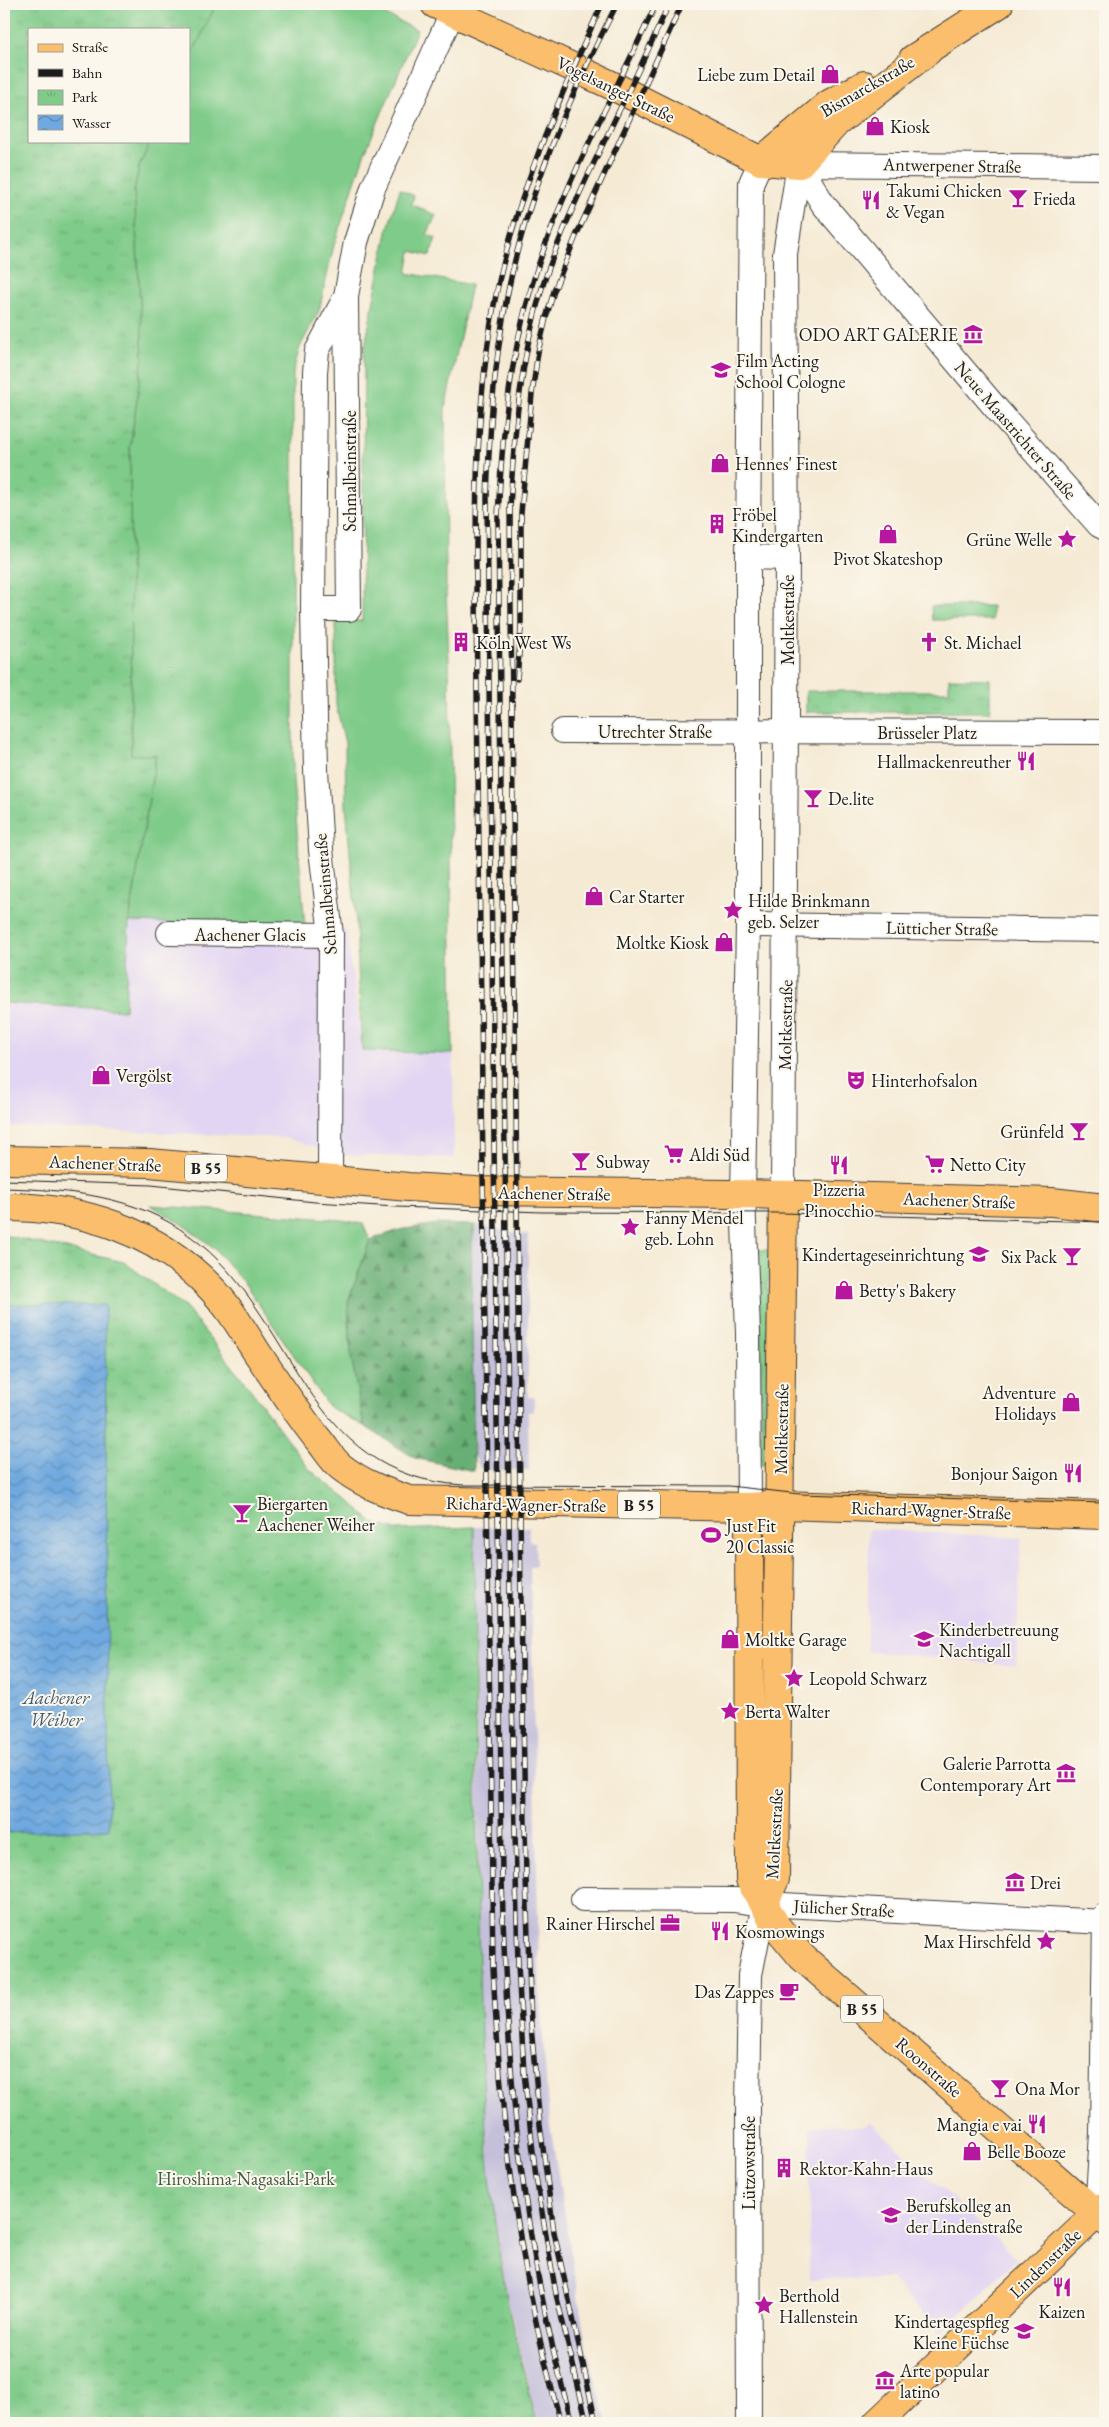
<svg xmlns="http://www.w3.org/2000/svg" width="1109" height="2427" font-family="'EB Garamond',serif">
<defs>
<pattern id="forest-firs" width="22" height="20" patternUnits="userSpaceOnUse" patternTransform="scale(1.25)"><rect width="22" height="20" fill="#67af75"/><path d="M5 1l3.5 6h-7zM16 11l3.5 6h-7z" fill="#548e5f"/></pattern>
<pattern id="park-tufts" width="24" height="20" patternUnits="userSpaceOnUse" patternTransform="scale(1.25)"><rect width="24" height="20" fill="#7fcb89"/><path d="M3 7l-1-3M5 7V3M7 7l1-3M15 17l-1-3M17 17v-4M19 17l1-3" fill="none" stroke="#6dae76"/></pattern>
<pattern id="water-waves" width="16" height="10" patternUnits="userSpaceOnUse" patternTransform="scale(1.25)"><rect width="16" height="10" fill="#70a9df"/><path d="M0 5q4-4 8 0t8 0" fill="none" stroke="#5b89b4"/></pattern>
</defs>
<rect width="100%" height="100%" fill="#fbf7ec"/>
<filter id="ink" filterUnits="userSpaceOnUse"><feTurbulence type="fractalNoise" baseFrequency=".02" numOctaves="2"/><feDisplacementMap in="SourceGraphic" scale="10" xChannelSelector="R" yChannelSelector="G"/><feConvolveMatrix kernelMatrix="1 2 1 2 8 2 1 2 1" color-interpolation-filters="sRGB"/></filter>
<filter id="wash" filterUnits="userSpaceOnUse"><feTurbulence type="fractalNoise" baseFrequency=".0096" numOctaves="4" result="noise"/><feDisplacementMap in="SourceGraphic" scale="20" xChannelSelector="R" yChannelSelector="G"/><feGaussianBlur stdDeviation="1.12" result="paint"/><feColorMatrix in="noise" values="0 0 0 0 0 0 0 0 0 0 0 0 0 0 0 0 0 1.4 0 .05"/><feComposite in="paint" operator="in"/></filter>
<g filter="url(#wash)">
<rect width="100%" height="100%" fill="#f5ead4"/>
<!-- built -->
<g fill="#e2d4f3">
<polygon points="129,922 346,930 363,1051 453,1054 454,1158 341,1155 286,1138 4,1126 4,1003 125,1010"/>
<polygon points="869,1529 1021,1538 1016,1666 867,1651"/>
<polygon points="870,2122 1017,2259 940,2333 891,2279 809,2279 810,2126 865,2126"/>
</g>
<!-- railway -->
<g fill="#c5c0da">
<polygon points="476,1225 528,1235 528,1397 534,1397 534,1411 528,1412 529,1470 481,1470 473,1453 471,1246"/>
<polygon points="474,1527 529,1527 529,1541 535,1542 536,1566 530,1566 540,1999 549,2119 587,2350 608,2423 537,2423 504,2283 492,2199 480,2045"/>
</g>
<!-- green -->
<g fill="#7fcb89" stroke="#4e7452">
<polygon points="216,4 364,4 417,30 364,155 334,245 319,311 300,347 293,372 293,780 305,927 129,922 156,755 131,756 130,448 143,356 134,190 140,164 151,141 189,141 189,61"/>
<polygon points="400,189 414,196 411,204 436,215 427,235 436,238 430,256 411,251 407,273 471,285 445,409 446,590 449,660 453,1054 362,1051 356,923 346,805 345,743 336,705 336,621 362,621 364,351 387,232"/>
<polygon points="150,1205 342,1220 363,1224 370,1240 348,1302 351,1356 364,1426 329,1407 245,1284 214,1248 184,1225"/>
<polygon points="755,1250 769,1250 765,1465 761,1465 761,1334"/>
</g>
<!-- forest -->
<polygon fill="url(#forest-firs)" stroke="#426648" points="437,1224 476,1225 471,1246 474,1471 415,1458 364,1426 351,1356 348,1302 370,1240 399,1230"/>
<!-- park -->
<g fill="url(#park-tufts)" stroke="#4e7452">
<polygon points="4,4 216,4 189,61 189,29 29,29 29,141 151,141 140,164 134,190 143,356 130,448 131,755 156,755 129,922 125,1010 4,1003"/>
<polygon points="931,606 992,606 992,620 932,620"/>
<polygon points="949,678 990,679 990,712 806,712 806,691 949,691"/>
<path d="M4 1235 124 1262 186 1308 245 1382 310 1470 348 1500 373 1523 396 1530 474 1527C475 1655 475 1784 478 1912 480 2036 483 2160 504 2282 512 2330 525 2377 537 2423H4Z"/>
</g>
<!-- water -->
<polygon fill="url(#water-waves)" stroke="#46627e" points="4,1304 105,1305 109,1829 4,1833"/>
</g>
<g filter="url(#ink)">
<g fill="none" stroke-linecap="round" stroke-linejoin="round">
<defs>
<g id="minor">
<polyline points="799,164 823,204 994,406 1099,525 1105,528"/>
<polyline points="799,164 1105,167"/>
<polyline points="748,557 787,558"/>
<polyline points="313,609 349,609 346,296 356,242 373,188 456,4"/>
<polyline points="563,731 1105,732"/>
<polyline points="748,925 1105,930"/>
<polyline points="169,933 331,935"/>
<polyline points="330,1180 331,935 321,850 316,770 313,609 315,372 317,351 346,296"/>
<polyline points="783,1195 787,558 785,254 799,164"/>
<polyline points="749,1507 748,1333 743,1195 748,925 748,557 751,183 761,161"/>
<polyline points="583,1899 735,1900 764,1904 1105,1922"/>
<polyline points="1097,2213 1102,2133 1105,1915"/>
<polyline points="749,2423 748,2109 750,1975 764,1904"/>
</g>
<g id="major">
<polyline points="435,4 607,83 761,161 799,164 836,123 928,51"/>
<polyline points="913,59 999,4"/>
<polyline points="761,161 829,104 864,85"/>
<polyline points="4,1160 150,1163 408,1187 476,1191 803,1195 1052,1202 1105,1208"/>
<path d="M4 1207C81 1207 155 1230 210 1287 228 1305 242 1329 256 1351 276 1381 295 1410 317 1438 325 1447 332 1460 341 1467 361 1483 385 1492 409 1500L749 1507 780 1505 1105 1515"/>
<polyline points="749,1507 750,1880 777,1927 802,1957 1105,2221"/>
<polyline points="764,1904 775,1879 783,1195"/>
<polyline points="877,2423 1105,2206"/>
</g>
</defs>
<!-- minor casing -->
<use href="#minor" stroke="#3d3b38" stroke-width="26"/>
<!-- major casing -->
<use href="#major" stroke="#3d3b38" stroke-width="30"/>
<!-- minor -->
<use href="#minor" stroke="#fff" stroke-width="24"/>
<!-- major -->
<use href="#major" stroke="#fabe6d" stroke-width="28"/>
<!-- tram -->
<g stroke="#1c1c1c" stroke-width="1">
<polyline points="4,1180 151,1185 315,1202 396,1207 542,1212 783,1213 1105,1222"/>
<path d="M4 1188C70 1190 135 1195 190 1236 299 1315 301 1476 463 1485L729 1486 800 1494 1105 1503"/>
</g>
<defs>
<g id="rail">
<polyline points="517,679 521,629 521,513 532,394 538,352 546,318 554,291 576,236 682,4"/>
<path d="M561 2423C519 2275 500 2121 493 1967L477 692C476 563 471 433 494 305 514 200 558 101 602 4"/>
<path d="M572 2423C521 2242 506 2065 502 1878L487 497C490 417 496 338 515 260 537 171 575 86 617 4"/>
<path d="M587 2423 556 2294 536 2177 524 2073 518 1965 510 1606 498 517C502 438 509 361 532 285 561 187 614 96 656 4"/>
<path d="M596 2423 554 2232 540 2125 531 2026 526 1877 521 1606 510 509C514 435 520 360 542 288 561 229 589 173 616 117 634 80 652 42 669 4"/>
</g>
</defs>
<!-- rail casing -->
<use href="#rail" stroke="#1c1c1c" stroke-width="5.5"/>
<!-- rail -->
<use href="#rail" stroke="#fbf7ec" stroke-width="4" stroke-dasharray="11" stroke-linecap="butt"/>
</g>
</g>
<!-- icons -->
<defs>
<symbol id="shop-bare" viewBox="-9 -9 18 18"><path d="M-5-2.5h2.3a2.7 3.5 0 0 1 5.4 0H5L5.5 6h-11ZM-1.5-2.5h3a1.5 2.3 0 0 0-3 0Z" fill="#b5179e" stroke="#fbf7ec" stroke-width="2.5" paint-order="stroke"/></symbol>
<symbol id="bar-bare" viewBox="-9 -9 18 18"><path d="M-6-5H6L.8 .8V4.5H3.5V6h-7V4.5H-.8V.8Z" fill="#b5179e" stroke="#fbf7ec" stroke-width="2.5" paint-order="stroke"/></symbol>
<symbol id="restaurant-bare" viewBox="-9 -9 18 18"><path d="M-5-6h1v4h1v-4h1v4h1v-4h1v5L-1.5 .5V6h-2V.5L-5-1ZM5-6V6H3V1.5H1.5Q1.5-4 5-6Z" fill="#b5179e" stroke="#fbf7ec" stroke-width="2.5" paint-order="stroke"/></symbol>
<symbol id="museum-bare" viewBox="-9 -9 18 18"><path d="M0-6L6-3V-2H-6V-3ZM-5-1h2V3h-2ZM-1-1h2V3h-2ZM3-1h2V3H3ZM-6 4H6V6H-6Z" fill="#b5179e" stroke="#fbf7ec" stroke-width="2.5" paint-order="stroke"/></symbol>
<symbol id="university-bare" viewBox="-9 -9 18 18"><path d="M0-5L7-2L0 1L-7-2ZM-4 1L0 2.5L4 1V4Q0 6-4 4Z" fill="#b5179e" stroke="#fbf7ec" stroke-width="2.5" paint-order="stroke"/></symbol>
<symbol id="building-bare" viewBox="-9 -9 18 18"><path d="M-4-6H4V6H1V3H-1V6H-4ZM-2.5-4.3h1.7v1.8h-1.7ZM.8-4.3h1.7v1.8H.8ZM-2.5-1h1.7V.8h-1.7ZM.8-1h1.7V.8H.8Z" fill="#b5179e" stroke="#fbf7ec" stroke-width="2.5" paint-order="stroke"/></symbol>
<symbol id="sight-bare" viewBox="-9 -9 18 18"><path d="M0-6L1.8-2.2L6-1.7L2.9 1.2L3.7 5.4L0 3.3L-3.7 5.4L-2.9 1.2L-6-1.7L-1.8-2.2Z" fill="#b5179e" stroke="#fbf7ec" stroke-width="2.5" paint-order="stroke"/></symbol>
<symbol id="church-bare" viewBox="-9 -9 18 18"><path d="M-1.2-6h2.4v3.5h3.3v2.4h-3.3V6h-2.4V-.1h-3.3v-2.4h3.3Z" fill="#b5179e" stroke="#fbf7ec" stroke-width="2.5" paint-order="stroke"/></symbol>
<symbol id="theatre-bare" viewBox="-9 -9 18 18"><path d="M-5-5.5Q0-4 5-5.5V0Q5 5 0 6Q-5 5-5 0ZM-3.3-2.5H-1v1.5H-3.3ZM1-2.5H3.3v1.5H1ZM-2.8 1Q0 5.5 2.8 1Z" fill="#b5179e" stroke="#fbf7ec" stroke-width="2.5" paint-order="stroke"/></symbol>
<symbol id="supermarket-bare" viewBox="-9 -9 18 18"><path d="M-6-5.5h2.5l.6 2H6L4.5 2H-2.5L-4.4-4H-6ZM-1.5 3.2a1.3 1.3 0 1 0 .1 0ZM3 3.2a1.3 1.3 0 1 0 .1 0Z" fill="#b5179e" stroke="#fbf7ec" stroke-width="2.5" paint-order="stroke"/></symbol>
<symbol id="school-bare" viewBox="-9 -9 18 18"><path d="M0-5L7-2L0 1L-7-2ZM-4 1L0 2.5L4 1V4Q0 6-4 4Z" fill="#b5179e" stroke="#fbf7ec" stroke-width="2.5" paint-order="stroke"/></symbol>
<symbol id="stadium-bare" viewBox="-9 -9 18 18"><path d="M0-5a6.5 5 0 1 0 0 10a6.5 5 0 1 0 0-10ZM-3.5-1.8h7v3.6h-7Z" fill="#b5179e" stroke="#fbf7ec" stroke-width="2.5" paint-order="stroke"/></symbol>
<symbol id="office-bare" viewBox="-9 -9 18 18"><path d="M-6-3h4V-5.5h4V-3h4V5H-6ZM-1-4.5V-3h2v-1.5ZM-6 0V1H6V0Z" fill="#b5179e" stroke="#fbf7ec" stroke-width="2.5" paint-order="stroke"/></symbol>
<symbol id="cafe-bare" viewBox="-9 -9 18 18"><path d="M-5.5-4.5H6V0H3Q3 3.5 0 3.5H-2.5Q-5.5 3.5-5.5 0ZM3-3.2v2h1.7v-2ZM-6 4.5H4V6H-6Z" fill="#b5179e" stroke="#fbf7ec" stroke-width="2.5" paint-order="stroke"/></symbol>
</defs>
<g fill-rule="evenodd">
<use href="#shop-bare" x="816" y="60" width="28" height="28"/>
<use href="#shop-bare" x="861" y="112" width="28" height="28"/>
<use href="#bar-bare" x="1004" y="184" width="28" height="28"/>
<use href="#restaurant-bare" x="857" y="186" width="28" height="28"/>
<use href="#museum-bare" x="959" y="320" width="28" height="28"/>
<use href="#university-bare" x="707" y="356" width="28" height="28"/>
<use href="#shop-bare" x="706" y="449" width="28" height="28"/>
<use href="#building-bare" x="703" y="510" width="28" height="28"/>
<use href="#shop-bare" x="874" y="520" width="28" height="28"/>
<use href="#sight-bare" x="1053" y="525" width="28" height="28"/>
<use href="#building-bare" x="447" y="628" width="28" height="28"/>
<use href="#church-bare" x="915" y="628" width="28" height="28"/>
<use href="#restaurant-bare" x="1012" y="747" width="28" height="28"/>
<use href="#bar-bare" x="799" y="784" width="28" height="28"/>
<use href="#shop-bare" x="580" y="882" width="28" height="28"/>
<use href="#sight-bare" x="719" y="896" width="28" height="28"/>
<use href="#shop-bare" x="710" y="928" width="28" height="28"/>
<use href="#shop-bare" x="87" y="1061" width="28" height="28"/>
<use href="#theatre-bare" x="842" y="1066" width="28" height="28"/>
<use href="#bar-bare" x="1065" y="1117" width="28" height="28"/>
<use href="#supermarket-bare" x="660" y="1140" width="28" height="28"/>
<use href="#bar-bare" x="567" y="1147" width="28" height="28"/>
<use href="#supermarket-bare" x="921" y="1150" width="28" height="28"/>
<use href="#restaurant-bare" x="825" y="1151" width="28" height="28"/>
<use href="#sight-bare" x="616" y="1213" width="28" height="28"/>
<use href="#school-bare" x="965" y="1240" width="28" height="28"/>
<use href="#bar-bare" x="1058" y="1242" width="28" height="28"/>
<use href="#shop-bare" x="830" y="1276" width="28" height="28"/>
<use href="#shop-bare" x="1057" y="1388" width="28" height="28"/>
<use href="#restaurant-bare" x="1059" y="1459" width="28" height="28"/>
<use href="#bar-bare" x="228" y="1499" width="28" height="28"/>
<use href="#stadium-bare" x="697" y="1521" width="28" height="28"/>
<use href="#shop-bare" x="716" y="1625" width="28" height="28"/>
<use href="#school-bare" x="910" y="1625" width="28" height="28"/>
<use href="#sight-bare" x="780" y="1664" width="28" height="28"/>
<use href="#sight-bare" x="716" y="1697" width="28" height="28"/>
<use href="#museum-bare" x="1052" y="1759" width="28" height="28"/>
<use href="#museum-bare" x="1001" y="1868" width="28" height="28"/>
<use href="#office-bare" x="656" y="1909" width="28" height="28"/>
<use href="#restaurant-bare" x="706" y="1917" width="28" height="28"/>
<use href="#sight-bare" x="1032" y="1927" width="28" height="28"/>
<use href="#cafe-bare" x="775" y="1977" width="28" height="28"/>
<use href="#bar-bare" x="986" y="2074" width="28" height="28"/>
<use href="#restaurant-bare" x="1023" y="2110" width="28" height="28"/>
<use href="#shop-bare" x="958" y="2137" width="28" height="28"/>
<use href="#building-bare" x="770" y="2154" width="28" height="28"/>
<use href="#school-bare" x="877" y="2201" width="28" height="28"/>
<use href="#restaurant-bare" x="1048" y="2273" width="28" height="28"/>
<use href="#sight-bare" x="750" y="2291" width="28" height="28"/>
<use href="#school-bare" x="1010" y="2317" width="28" height="28"/>
<use href="#museum-bare" x="871" y="2366" width="28" height="28"/>
</g>
<g text-anchor="middle" dominant-baseline="central" stroke-width="4" stroke-linejoin="round" paint-order="stroke">
<!-- shield labels -->
<g fill="#fbf7ec" stroke="#5f5e5a" stroke-width="1">
<rect x="185" y="1154.5" width="42" height="27" rx="4"/>
<rect x="618" y="1491.5" width="42" height="27" rx="4"/>
<rect x="841" y="1995.5" width="42" height="27" rx="4"/>
</g>
<g font-size="16" font-weight="bold" fill="#1c1c1c">
<text x="206" y="1168">B 55</text>
<text x="639" y="1505">B 55</text>
<text x="862" y="2009">B 55</text>
</g>
<!-- poi labels -->
<g font-size="18" fill="#1c1c1c" stroke="#fbf7ec" text-anchor="start">
<text x="815" y="74" text-anchor="end">Liebe zum Detail</text>
<text x="890" y="126">Kiosk</text>
<text x="886" y="190">Takumi Chicken<tspan x="886" dy="21">&amp; Vegan</tspan></text>
<text x="1033" y="198">Frieda</text>
<text x="958" y="334" text-anchor="end">ODO ART GALERIE</text>
<text x="736" y="360">Film Acting<tspan x="736" dy="21">School Cologne</tspan></text>
<text x="735" y="463">Hennes' Finest</text>
<text x="732" y="514">Fröbel<tspan x="732" dy="21">Kindergarten</tspan></text>
<text x="1052" y="539" text-anchor="end">Grüne Welle</text>
<text x="888" y="558" text-anchor="middle">Pivot Skateshop</text>
<text x="476" y="642">Köln West Ws</text>
<text x="944" y="642">St. Michael</text>
<text x="1011" y="761" text-anchor="end">Hallmackenreuther</text>
<text x="828" y="798">De.lite</text>
<text x="609" y="896">Car Starter</text>
<text x="748" y="900">Hilde Brinkmann<tspan x="748" dy="21">geb. Selzer</tspan></text>
<text x="709" y="942" text-anchor="end">Moltke Kiosk</text>
<text x="116" y="1075">Vergölst</text>
<text x="871" y="1080">Hinterhofsalon</text>
<text x="1064" y="1131" text-anchor="end">Grünfeld</text>
<text x="689" y="1154">Aldi Süd</text>
<text x="596" y="1161">Subway</text>
<text x="950" y="1164">Netto City</text>
<text x="839" y="1189" text-anchor="middle">Pizzeria<tspan x="839" dy="21">Pinocchio</tspan></text>
<text x="645" y="1217">Fanny Mendel<tspan x="645" dy="21">geb. Lohn</tspan></text>
<text x="964" y="1254" text-anchor="end">Kindertageseinrichtung</text>
<text x="1057" y="1256" text-anchor="end">Six Pack</text>
<text x="859" y="1290">Betty's Bakery</text>
<text x="1056" y="1392" text-anchor="end">Adventure<tspan x="1056" dy="21">Holidays</tspan></text>
<text x="1058" y="1473" text-anchor="end">Bonjour Saigon</text>
<text x="257" y="1503">Biergarten<tspan x="257" dy="21">Aachener Weiher</tspan></text>
<text x="726" y="1525">Just Fit<tspan x="726" dy="21">20 Classic</tspan></text>
<text x="939" y="1629">Kinderbetreuung<tspan x="939" dy="21">Nachtigall</tspan></text>
<text x="745" y="1639">Moltke Garage</text>
<text x="809" y="1678">Leopold Schwarz</text>
<text x="745" y="1711">Berta Walter</text>
<text x="1051" y="1763" text-anchor="end">Galerie Parrotta<tspan x="1051" dy="21">Contemporary Art</tspan></text>
<text x="1030" y="1882">Drei</text>
<text x="655" y="1923" text-anchor="end">Rainer Hirschel</text>
<text x="735" y="1931">Kosmowings</text>
<text x="1031" y="1941" text-anchor="end">Max Hirschfeld</text>
<text x="774" y="1991" text-anchor="end">Das Zappes</text>
<text x="1015" y="2088">Ona Mor</text>
<text x="1022" y="2124" text-anchor="end">Mangia e vai</text>
<text x="987" y="2151">Belle Booze</text>
<text x="799" y="2168">Rektor-Kahn-Haus</text>
<text x="906" y="2205">Berufskolleg an<tspan x="906" dy="21">der Lindenstraße</tspan></text>
<text x="779" y="2295">Berthold<tspan x="779" dy="21">Hallenstein</tspan></text>
<text x="1062" y="2311" text-anchor="middle">Kaizen</text>
<text x="1009" y="2321" text-anchor="end">Kindertagespfleg<tspan x="1009" dy="21">Kleine Füchse</tspan></text>
<text x="900" y="2370">Arte popular<tspan x="900" dy="21">latino</tspan></text>
</g>
<!-- street labels -->
<g font-size="18" fill="#1c1c1c" stroke="#fbf7ec">
<text transform="translate(867 86) rotate(-30)">Bismarckstraße</text>
<text transform="translate(616 89) rotate(26)">Vogelsanger Straße</text>
<text transform="translate(952 165) rotate(1)">Antwerpener Straße</text>
<text transform="translate(1016 430) rotate(49)">Neue Maastrichter Straße</text>
<text transform="translate(349 471) rotate(-90)">Schmalbeinstraße</text>
<text transform="translate(787 620) rotate(-90)">Moltkestraße</text>
<text x="655" y="731">Utrechter Straße</text>
<text x="927" y="732">Brüsseler Platz</text>
<text transform="translate(325 894) rotate(-95)">Schmalbeinstraße</text>
<text transform="translate(942 928) rotate(1)">Lütticher Straße</text>
<text x="250" y="934">Aachener Glacis</text>
<text transform="translate(785 1025) rotate(-89)">Moltkestraße</text>
<text transform="translate(105 1163) rotate(2)">Aachener Straße</text>
<text transform="translate(554 1193) rotate(1)">Aachener Straße</text>
<text transform="translate(959 1200) rotate(2)">Aachener Straße</text>
<text transform="translate(781 1429) rotate(-89)">Moltkestraße</text>
<text transform="translate(526 1504) rotate(1)">Richard-Wagner-Straße</text>
<text transform="translate(931 1510) rotate(2)">Richard-Wagner-Straße</text>
<text transform="translate(774 1834) rotate(-87)">Moltkestraße</text>
<text transform="translate(844 1908) rotate(3)">Jülicher Straße</text>
<text transform="translate(929 2067) rotate(41)">Roonstraße</text>
<text transform="translate(748 2163) rotate(-90)">Lützowstraße</text>
<text transform="translate(1045 2263) rotate(-44)">Lindenstraße</text>
</g>
<!-- park labels -->
<g font-size="18" fill="#3f5942" stroke="#fbf7ec">
<text x="246" y="2178">Hiroshima-Nagasaki-Park</text>
</g>
<!-- water labels -->
<g font-size="19" font-style="italic" fill="#425b74" stroke="#fbf7ec">
<text x="56" y="1697">Aachener<tspan x="56" dy="22">Weiher</tspan></text>
</g>
</g>
<!-- margin -->
<rect width="1109" height="2427" fill="none" stroke="#fbf7ec" stroke-width="20"/>
<!-- legend -->
<rect x="28" y="28" width="162" height="115" fill="#fbf7ec" stroke="#a29f99"/>
<rect x="38" y="44" width="25" height="8" fill="#fabe6d" stroke="#a29f99"/>
<text x="72" y="52" font-size="15" fill="#1c1c1c">Straße</text>
<rect x="38" y="69" width="25" height="8" fill="#1c1c1c" stroke="#a29f99"/>
<text x="72" y="78" font-size="15" fill="#1c1c1c">Bahn</text>
<rect x="38" y="90" width="25" height="15" fill="url(#park-tufts)" stroke="#a29f99"/>
<text x="72" y="102" font-size="15" fill="#1c1c1c">Park</text>
<rect x="38" y="115" width="25" height="15" fill="url(#water-waves)" stroke="#a29f99"/>
<text x="72" y="128" font-size="15" fill="#1c1c1c">Wasser</text>
</svg>
